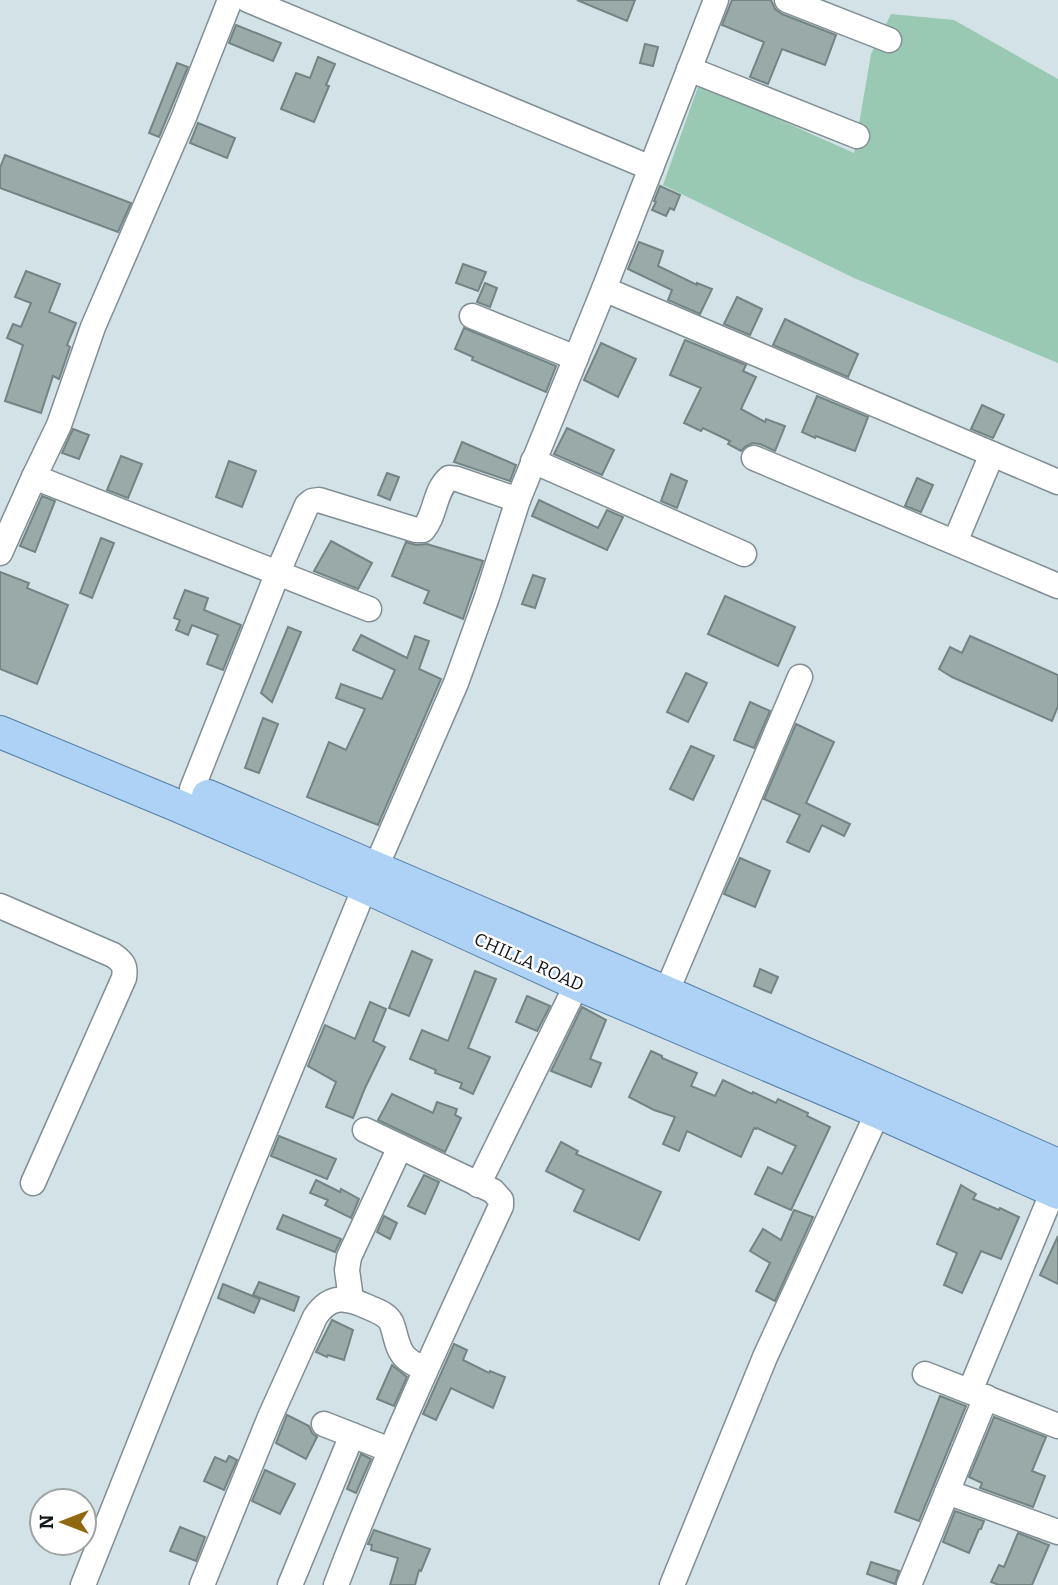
<svg xmlns="http://www.w3.org/2000/svg" width="1058" height="1585" font-family="Bitter,serif">
<rect width="100%" height="100%" fill="#d2e2e7"/>
<!-- green -->
<polygon fill="#9ac9b3" points="891,14 954,20 1058,79 1058,363 854,278 663,185 699,84 854,153 871,54"/>
<!-- building -->
<g fill="#99aaa9" stroke="#748484" stroke-width="2">
<polygon points="577,0 635,0 627,21"/>
<polygon points="732,0 771,0 775,9 782,14 836,35 825,65 782,49 768,84 750,77 764,42 722,25"/>
<polygon points="236,25 281,43 273,61 229,43"/>
<polygon points="645,44 658,47 653,66 640,63"/>
<polygon points="318,57 335,64 326,85 329,86 314,122 281,109 296,73 310,78"/>
<polygon points="177,63 188,67 159,137 149,133"/>
<polygon points="198,123 235,138 227,158 190,143"/>
<polygon points="5,155 131,203 118,232 0,188 0,168"/>
<polygon points="660,186 680,195 674,210 670,208 666,216 652,210 656,202 654,201"/>
<polygon points="639,242 663,251 658,266 697,285 697,283 712,289 700,314 668,300 672,290 628,269"/>
<polygon points="463,264 486,272 478,291 456,283"/>
<polygon points="26,271 60,284 49,312 76,323 67,345 70,347 59,379 53,376 41,413 5,401 23,345 7,338 13,324 21,327 31,303 15,297"/>
<polygon points="485,283 497,288 490,307 477,302"/>
<polygon points="737,297 762,309 750,335 724,324"/>
<polygon points="785,319 858,354 848,377 773,345"/>
<polygon points="464,328 556,366 546,392 472,360 473,357 455,349"/>
<polygon points="685,340 746,365 743,371 756,377 741,409 765,422 766,419 785,426 775,451 760,444 753,443 746,446 741,451 728,444 730,441 703,428 701,431 684,423 701,388 670,375"/>
<polygon points="601,343 636,359 618,397 584,380"/>
<polygon points="817,396 868,417 855,451 816,436 815,438 802,432"/>
<polygon points="982,405 1004,415 993,438 971,429"/>
<polygon points="567,428 614,450 602,475 554,454"/>
<polygon points="73,429 89,435 79,459 62,453"/>
<polygon points="462,442 516,465 510,481 454,462"/>
<polygon points="121,456 142,464 128,498 107,490"/>
<polygon points="229,461 256,471 242,507 216,497"/>
<polygon points="387,473 399,477 390,500 378,495"/>
<polygon points="671,474 687,481 677,508 661,501"/>
<polygon points="917,478 933,485 921,512 905,506"/>
<polygon points="42,496 55,501 35,552 20,546"/>
<polygon points="539,500 598,528 607,510 623,517 607,550 532,516"/>
<polygon points="101,538 114,543 92,598 80,593"/>
<polygon points="331,541 372,563 358,589 314,571"/>
<polygon points="406,542 416,545 427,544 483,561 463,619 424,603 429,591 392,576"/>
<polygon points="0,572 29,583 27,588 68,605 37,684 0,669"/>
<polygon points="533,575 545,579 535,608 522,604"/>
<polygon points="185,590 208,598 204,610 241,625 223,670 207,664 218,635 192,625 188,635 176,630 180,620 174,618"/>
<polygon points="725,596 795,627 778,666 708,634"/>
<polygon points="288,627 301,632 272,702 261,693"/>
<polygon points="361,635 407,658 415,636 429,641 419,669 441,679 378,825 307,797 329,742 346,750 365,709 336,698 341,684 382,699 395,670 353,650"/>
<polygon points="970,636 1058,675 1058,706 1052,721 952,677 939,669 950,647 962,653"/>
<polygon points="686,673 707,683 688,722 667,712"/>
<polygon points="750,702 770,711 754,748 734,740"/>
<polygon points="263,718 278,724 259,773 245,768"/>
<polygon points="796,724 834,742 806,803 850,824 844,836 822,825 809,852 787,842 800,815 764,799"/>
<polygon points="691,746 714,756 693,800 670,789"/>
<polygon points="740,858 770,871 755,907 724,894"/>
<polygon points="412,951 432,960 409,1016 389,1008"/>
<polygon points="760,969 778,977 771,993 754,986"/>
<polygon points="475,971 496,979 468,1048 490,1057 473,1094 460,1088 462,1083 435,1073 436,1070 410,1059 422,1030 448,1041"/>
<polygon points="527,996 550,1006 537,1031 516,1022"/>
<polygon points="370,1002 386,1009 373,1041 385,1047 365,1088 353,1118 326,1107 336,1082 308,1066 325,1025 355,1039"/>
<polygon points="582,1007 606,1020 590,1059 601,1063 591,1087 551,1071"/>
<polygon points="651,1051 662,1056 662,1058 697,1073 691,1086 715,1096 723,1080 752,1094 753,1092 776,1103 778,1099 808,1113 807,1116 830,1127 791,1210 755,1194 768,1167 782,1174 796,1146 757,1128 756,1129 754,1128 741,1157 687,1131 679,1151 663,1144 675,1117 654,1110 629,1097"/>
<polygon points="392,1094 433,1113 437,1102 457,1109 455,1115 461,1118 445,1152 378,1120"/>
<polygon points="279,1136 336,1159 327,1179 271,1156"/>
<polygon points="561,1142 578,1151 576,1154 661,1192 639,1240 574,1211 584,1190 546,1171"/>
<polygon points="424,1175 439,1182 425,1214 408,1206"/>
<polygon points="316,1180 340,1192 341,1189 359,1199 351,1218 325,1205 328,1200 310,1193"/>
<polygon points="961,1185 976,1194 973,1199 999,1210 1000,1208 1019,1217 1001,1259 981,1251 962,1293 944,1285 957,1253 937,1244"/>
<polygon points="794,1210 813,1217 775,1301 756,1291 770,1263 750,1251 763,1229 781,1240"/>
<polygon points="283,1215 341,1239 335,1252 277,1229"/>
<polygon points="384,1216 397,1223 390,1239 377,1232"/>
<polygon points="1058,1236 1058,1284 1040,1275"/>
<polygon points="259,1282 299,1297 294,1311 253,1295"/>
<polygon points="223,1284 260,1299 254,1313 218,1298"/>
<polygon points="332,1320 353,1330 344,1360 328,1355 327,1357 316,1352"/>
<polygon points="454,1344 467,1350 463,1360 489,1373 490,1371 505,1377 493,1408 451,1388 436,1420 423,1414"/>
<polygon points="392,1365 407,1377 394,1406 377,1399"/>
<polygon points="940,1396 966,1406 919,1521 895,1512"/>
<polygon points="287,1415 309,1426 312,1433 317,1437 306,1459 276,1443"/>
<polygon points="994,1417 1046,1437 1032,1471 1045,1476 1033,1507 980,1488 982,1483 969,1477"/>
<polygon points="361,1454 371,1459 356,1493 347,1489"/>
<polygon points="229,1456 237,1460 224,1490 204,1481 215,1457 226,1462"/>
<polygon points="265,1470 295,1484 280,1514 252,1501"/>
<polygon points="955,1511 984,1521 981,1529 979,1529 969,1553 943,1542"/>
<polygon points="180,1527 205,1537 196,1561 170,1551"/>
<polygon points="374,1530 430,1549 421,1571 419,1570 415,1585 390,1585 398,1558 371,1550 372,1545 368,1544"/>
<polygon points="1018,1533 1049,1545 1032,1585 999,1585 991,1582 999,1565 1004,1567"/>
<polygon points="871,1562 899,1571 895,1584 867,1574"/>
</g>
<g fill="none" stroke-linecap="round" stroke-linejoin="round">
<defs>
<g id="minor">
<polyline points="248,0 651,168"/>
<polyline points="787,0 889,40"/>
<polyline points="689,69 857,136"/>
<polyline points="604,289 1058,482"/>
<polyline points="472,316 576,358"/>
<polyline points="754,458 1058,586"/>
<polyline points="533,461 744,554"/>
<polyline points="34,477 369,609"/>
<polyline points="955,542 992,454"/>
<polyline points="0,553 34,477 59,425 93,327 184,117 230,0"/>
<path d="M192 789 278 572 307 505 312 501 319 500 416 530H423C436 515 434 491 449 478L457 479 518 500"/>
<path d="M0 906 113 955C123 962 126 966 124 978L33 1183"/>
<polyline points="660,1007 800,677"/>
<polyline points="478,1185 577,984"/>
<polyline points="351,1299 347,1270 349,1257 400,1147"/>
<polyline points="925,1374 1058,1426"/>
<polyline points="970,1391 1053,1191"/>
<polyline points="324,1424 390,1450"/>
<polyline points="947,1492 1058,1532"/>
<polyline points="83,1585 237,1199 365,887 376,867 456,683 487,597 518,500 604,289 716,0"/>
<path d="M202 1585 270 1417 315 1317C330 1294 346 1297 368 1307 376 1311 386 1313 391 1322 396 1333 396 1349 406 1358 411 1363 419 1366 425 1369"/>
<polyline points="290,1585 352,1435"/>
<path d="M336 1585C385 1456 443 1331 501 1206V1200L493 1191 365 1130"/>
<polyline points="672,1585 765,1357 878,1112"/>
<polyline points="909,1585 986,1397"/>
</g>
<g id="major">
<polyline points="0,732 176,805 365,887 577,984 878,1112 1058,1193"/>
<polyline points="208,796 684,1000 1058,1165"/>
</g>
</defs>
<!-- minor casing -->
<use href="#minor" stroke="#808e94" stroke-width="27"/>
<!-- major casing -->
<use href="#major" stroke="#547da5" stroke-width="34"/>
<!-- minor -->
<use href="#minor" stroke="#fff" stroke-width="24"/>
<!-- major -->
<use href="#major" stroke="#aed1f6" stroke-width="32"/>
</g>
<g text-anchor="middle" dominant-baseline="central" stroke-width="5" stroke-linejoin="round" paint-order="stroke">
<!-- street labels -->
<g font-size="18" fill="#12181a" stroke="#fff">
<text transform="translate(529 962) rotate(24)">CHILLA ROAD</text>
</g>
</g>
<!-- north arrow -->
<g transform="translate(63 1522) rotate(270)"><circle r="33" fill="#ffffff" stroke="#a0a3a3" stroke-width="2"/>
<path d="M0-5L12 26L0 18L-12 26Z" fill="#916810"/>
<text y="-10" font-size="19" font-weight="bold" text-anchor="middle" fill="#12181a">N</text>
</g>
</svg>
